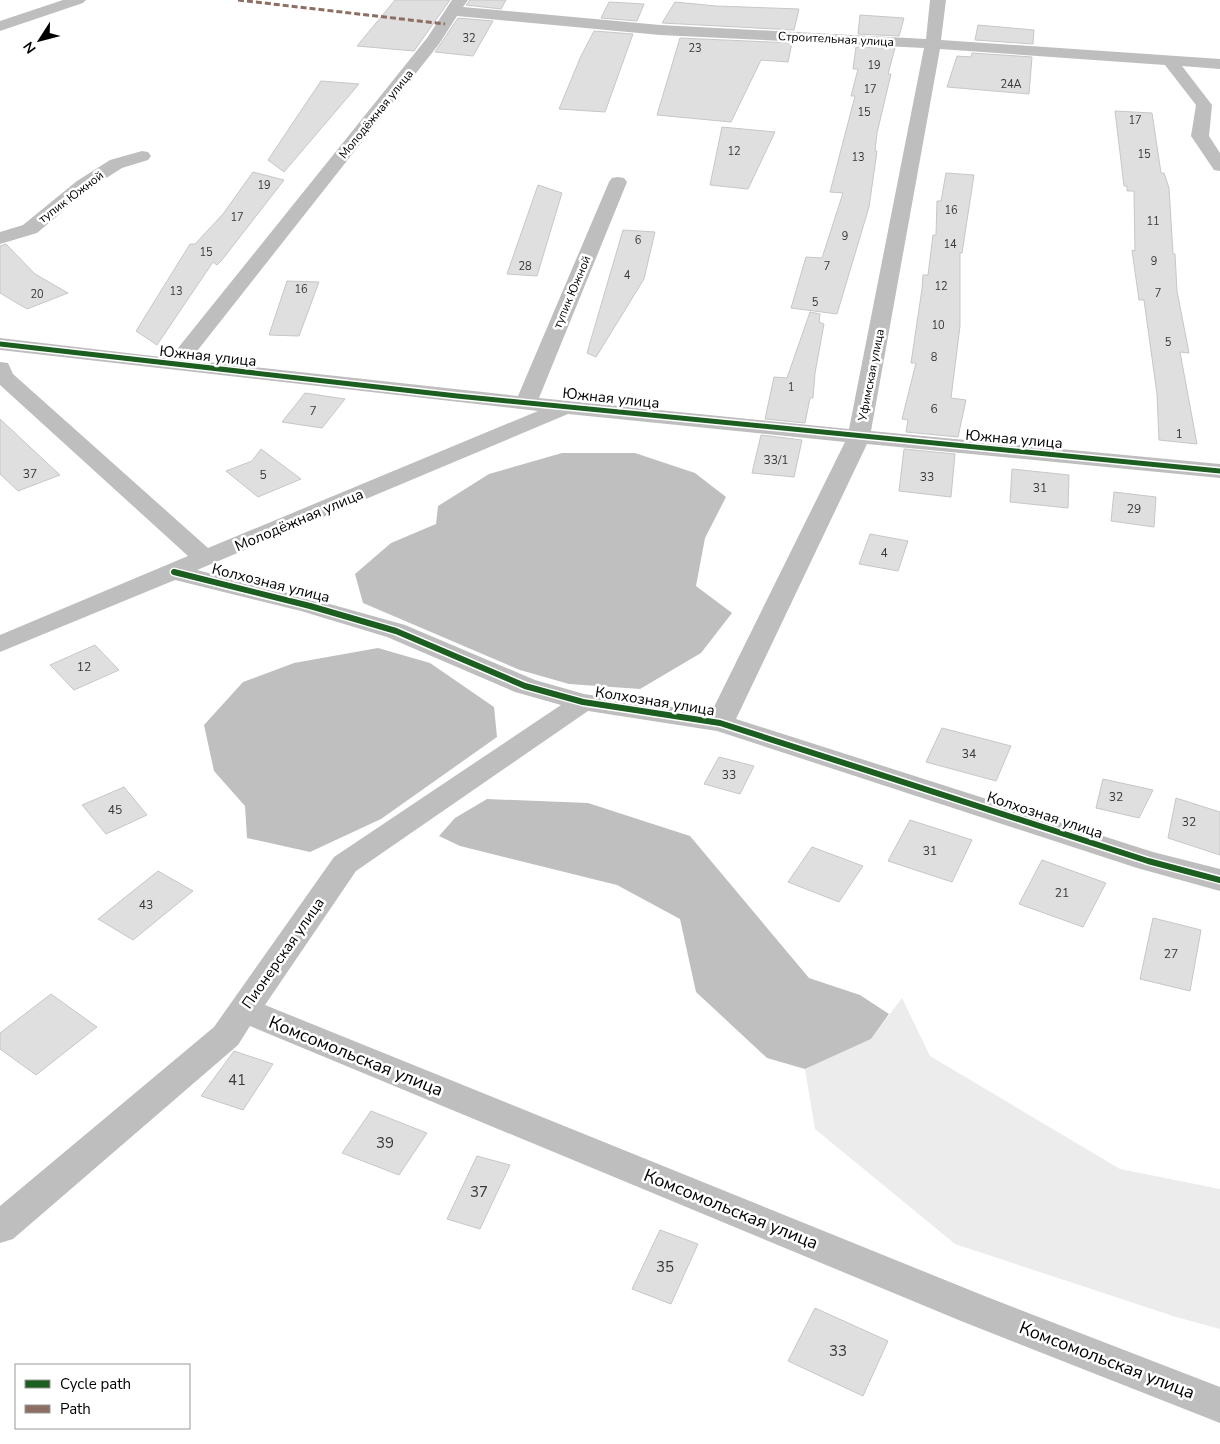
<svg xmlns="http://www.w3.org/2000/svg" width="1220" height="1444" font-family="'Nunito Sans',sans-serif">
<rect width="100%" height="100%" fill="#fff"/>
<!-- green -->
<polygon fill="#ececec" points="902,998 930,1056 1120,1169 1220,1189 1220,1329 1176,1317 955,1244 815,1129 805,1069 871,1039"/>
<!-- water -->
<g fill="#bfbfbf">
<polygon points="562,453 635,453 695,473 726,497 705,538 696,586 732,613 701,653 640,689 569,684 520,670 363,603 355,574 391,543 436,524 438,506 489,474"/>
<polygon points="378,648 430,663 494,707 497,737 381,819 310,852 247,838 245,806 214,771 204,725 243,682 294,663"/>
<polygon points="487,799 588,803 690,836 809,978 860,995 889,1014 871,1039 805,1069 767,1058 696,992 680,919 617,885 460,846 439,836 455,818"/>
</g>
<!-- building -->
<g fill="#dfdfdf" stroke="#c7c7c7">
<polygon points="395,0 450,0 414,51 357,46"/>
<polygon points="470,0 506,0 501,9 466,5"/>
<polygon points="609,2 644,4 637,21 601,18"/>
<polygon points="675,2 716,6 799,9 794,30 662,23"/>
<polygon points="860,15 904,18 899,36 858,34"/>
<polygon points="458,18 493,21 473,56 435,52"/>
<polygon points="978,25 1034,30 1033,44 975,40"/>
<polygon points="594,31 633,34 605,112 559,109 581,56"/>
<polygon points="680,38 792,43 788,62 761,60 731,122 657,115"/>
<polygon points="856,47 895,48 888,74 891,74 877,133 875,151 877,151 869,207 837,314 791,308 806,257 822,258 843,193 830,192 855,96 851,96 858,69 853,69"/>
<polygon points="972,53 1032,57 1029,94 947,87 957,56 971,57"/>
<polygon points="321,81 359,84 284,172 268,160"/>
<polygon points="1115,111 1152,113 1161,173 1164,173 1169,188 1173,254 1175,254 1177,291 1189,353 1180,352 1197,444 1159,440 1157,394 1144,300 1139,300 1132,250 1135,251 1134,191 1127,191 1127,186 1124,186"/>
<polygon points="722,127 775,132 748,189 710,185"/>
<polygon points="253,172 284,180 222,260 217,265 213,262 157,345 136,331 190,244 195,244 223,214"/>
<polygon points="946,173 974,175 962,253 960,253 960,326 951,398 966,400 958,437 906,432 908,420 902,419 916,363 911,363 922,289 923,275 928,275 933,235 936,235 937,201 941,201"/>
<polygon points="538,185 562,193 537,276 507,274"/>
<polygon points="623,230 655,232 644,279 596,357 587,353"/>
<polygon points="6,244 35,274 68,293 27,309 0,293 0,246"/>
<polygon points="287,281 319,282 299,336 269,335"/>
<polygon points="810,312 820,314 819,322 824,324 815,373 813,398 810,398 805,423 765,419 774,377 787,378"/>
<polygon points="305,393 345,399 322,428 282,422"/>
<polygon points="0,419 60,475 18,491 0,474"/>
<polygon points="761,435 802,440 794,477 752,473"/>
<polygon points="261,449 301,479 258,497 226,471 252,461"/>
<polygon points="904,449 955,454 951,497 899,491"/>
<polygon points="1012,469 1069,475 1068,508 1010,502"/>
<polygon points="1114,492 1156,497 1154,527 1111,521"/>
<polygon points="870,534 908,541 898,571 859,564"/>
<polygon points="95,645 119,670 74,690 50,665"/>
<polygon points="942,728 1011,746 996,781 926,762"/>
<polygon points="719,757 754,766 740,794 704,784"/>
<polygon points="1103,779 1153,790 1139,818 1096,808"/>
<polygon points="124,787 147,815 106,834 82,805"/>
<polygon points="1176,798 1220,812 1220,855 1168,838"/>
<polygon points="910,820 972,840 952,882 888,861"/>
<polygon points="812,847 863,866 839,902 788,882"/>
<polygon points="1042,860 1106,883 1083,927 1019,904"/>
<polygon points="158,871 193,891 133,940 98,919"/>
<polygon points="1153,918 1201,930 1190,991 1140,979"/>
<polygon points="51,994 97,1027 36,1075 0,1049 0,1033"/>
<polygon points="234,1051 273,1064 243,1110 201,1096"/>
<polygon points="371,1111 427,1133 399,1175 342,1153"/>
<polygon points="477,1156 510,1165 480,1229 447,1219"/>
<polygon points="660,1230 698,1244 671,1304 632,1289"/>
<polygon points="815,1308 888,1341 863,1396 788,1361"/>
</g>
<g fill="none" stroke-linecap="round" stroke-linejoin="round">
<!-- minor -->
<g fill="#bebebe" fill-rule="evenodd">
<polygon points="63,0 86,0 83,3 0,31 0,21"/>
<path d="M452 0H468L463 7 660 25 926 39 930 0H946L941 40 1220 59V69L1182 66 1212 105 1209 136 1220 153V171L1214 170 1191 136 1196 105 1165 65 940 49 871 431 1220 464V478L867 444 736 719 1153 852 1220 869V891L1137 868 717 731 588 711 356 871 265 1005 987 1297 1220 1387V1423L961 1321 250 1026 238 1045 13 1239 0 1243V1206L214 1027 334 857 561 705 515 692 387 637 301 611 175 580 0 652V635L188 556 0 385V362L8 363 13 374 208 548 538 411 0 350V338L170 358 427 38ZM457 16 660 35 924 48 849 429 539 398 627 182 624 178 618 177 612 178 609 182 518 396 190 360 439 44ZM568 414 845 442 711 713 584 694 535 680 405 625 319 601 197 570Z"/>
<polygon points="142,151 148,152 151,156 148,160 122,168 89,189 37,233 0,244 0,232 23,225 77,181 110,160"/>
</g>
<!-- quiet -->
<polyline stroke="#8d6e63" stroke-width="3" stroke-dasharray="6 3" stroke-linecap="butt" points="238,0 445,24"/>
<defs>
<polyline id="cycleway-far1" points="0,344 457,396 1220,471"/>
<polyline id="cycleway" points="174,572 310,606 396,631 525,686 583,702 720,723 1148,861 1220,880"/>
</defs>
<!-- cycleway-far1 casing -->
<use href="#cycleway-far1" stroke="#fff" stroke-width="8"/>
<!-- cycleway casing -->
<use href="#cycleway" stroke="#fff" stroke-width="9"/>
<!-- cycleway-far1 -->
<use href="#cycleway-far1" stroke="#1b5e20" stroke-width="5"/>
<!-- cycleway -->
<use href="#cycleway" stroke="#1b5e20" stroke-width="6"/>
</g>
<g text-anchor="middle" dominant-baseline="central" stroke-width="5" stroke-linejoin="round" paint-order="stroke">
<!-- far-number labels -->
<g font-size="11" fill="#383838">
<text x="469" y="38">32</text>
<text x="695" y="48">23</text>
<text x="874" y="65">19</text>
<text x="1011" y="84">24А</text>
<text x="870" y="89">17</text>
<text x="864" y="112">15</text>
<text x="1135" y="120">17</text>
<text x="734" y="151">12</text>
<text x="1144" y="154">15</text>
<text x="858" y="157">13</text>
<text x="264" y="185">19</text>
<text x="951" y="210">16</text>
<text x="237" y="217">17</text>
<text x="1153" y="221">11</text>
<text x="845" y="236">9</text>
<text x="638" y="240">6</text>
<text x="950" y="244">14</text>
<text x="206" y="252">15</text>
<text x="1154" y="261">9</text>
<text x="525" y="266">28</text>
<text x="827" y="266">7</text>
<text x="627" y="275">4</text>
<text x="941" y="286">12</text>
<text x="301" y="289">16</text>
<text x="176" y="291">13</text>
<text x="1158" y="293">7</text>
<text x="37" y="294">20</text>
<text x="815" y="302">5</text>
<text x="938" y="325">10</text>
<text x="1168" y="342">5</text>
<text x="934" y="357">8</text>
<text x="791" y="387">1</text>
</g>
<!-- far-street labels -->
<g font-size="12" fill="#000" stroke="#fff">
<text transform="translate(836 39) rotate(3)">Строительная улица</text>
<text transform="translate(376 114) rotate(-51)">Молодёжная улица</text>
<text transform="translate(71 197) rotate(-37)">тупик Южной</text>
<text transform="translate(572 292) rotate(-67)">тупик Южной</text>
<text transform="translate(871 375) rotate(-79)">Уфимская улица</text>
</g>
<!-- number labels -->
<g font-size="12" fill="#383838">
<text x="934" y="409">6</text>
<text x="313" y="411">7</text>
<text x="1179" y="434">1</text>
<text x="776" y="460">33/1</text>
<text x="30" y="474">37</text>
<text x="263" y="475">5</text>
<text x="927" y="477">33</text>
<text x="1040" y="488">31</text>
<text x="1134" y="509">29</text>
<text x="884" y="553">4</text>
<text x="84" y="667">12</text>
<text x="969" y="754">34</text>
<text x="729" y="775">33</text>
<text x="1116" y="797">32</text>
<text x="115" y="810">45</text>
<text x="1189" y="822">32</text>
<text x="930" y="851">31</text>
<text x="1062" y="893">21</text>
<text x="146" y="905">43</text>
<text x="1171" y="954">27</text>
</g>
<!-- street labels -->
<g font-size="15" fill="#000" stroke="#fff">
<text transform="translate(208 356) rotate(6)">Южная улица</text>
<text transform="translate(611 398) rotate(6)">Южная улица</text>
<text transform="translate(1014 439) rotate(5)">Южная улица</text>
<text transform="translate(299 520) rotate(-23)">Молодёжная улица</text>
<text transform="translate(271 583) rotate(14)">Колхозная улица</text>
<text transform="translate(655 701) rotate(9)">Колхозная улица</text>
<text transform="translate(1045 815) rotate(18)">Колхозная улица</text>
<text transform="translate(283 953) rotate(-55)">Пионерская улица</text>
</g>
<!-- near-number labels -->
<g font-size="15" fill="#383838">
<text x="237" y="1080">41</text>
<text x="385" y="1143">39</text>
<text x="479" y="1192">37</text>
<text x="665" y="1267">35</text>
<text x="838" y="1351">33</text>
</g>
<!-- near-street labels -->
<g font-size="18" fill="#000" stroke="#fff">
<text transform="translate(356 1056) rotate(22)">Комсомольская улица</text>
<text transform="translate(731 1209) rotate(22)">Комсомольская улица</text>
<text transform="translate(1107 1360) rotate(21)">Комсомольская улица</text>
</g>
</g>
<!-- legend -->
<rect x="15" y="1364" width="175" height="65" fill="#ffffff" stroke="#999999"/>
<rect x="25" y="1380" width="25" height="8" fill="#1b5e20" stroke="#999999"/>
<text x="60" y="1389" font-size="15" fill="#000000">Cycle path</text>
<rect x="25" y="1405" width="25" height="8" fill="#8d6e63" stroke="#999999"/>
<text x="60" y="1414" font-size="15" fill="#000000">Path</text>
<!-- north arrow -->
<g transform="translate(40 40) rotate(234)" stroke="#ffffff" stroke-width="4" paint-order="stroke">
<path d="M0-4L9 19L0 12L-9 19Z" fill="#000000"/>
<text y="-8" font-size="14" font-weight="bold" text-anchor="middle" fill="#000000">N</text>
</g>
</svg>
